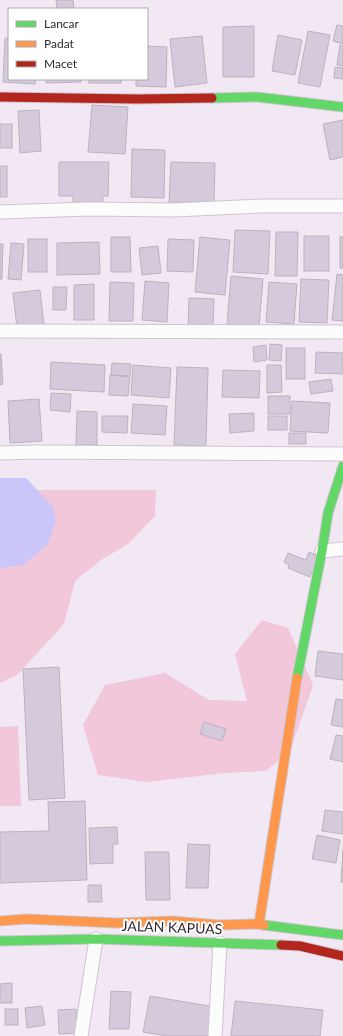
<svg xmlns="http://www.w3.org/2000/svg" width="343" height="1036" font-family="Lato,sans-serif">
<rect width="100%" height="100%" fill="#f2e8f4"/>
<!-- green -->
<g fill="#f1c7d9">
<polygon points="0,490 156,490 155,516 128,544 101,560 75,581 64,624 17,675 0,683"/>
<polygon points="262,620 288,628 313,685 290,751 266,771 225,773 147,782 98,775 83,725 105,685 165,673 209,700 247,701 235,654"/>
<polygon points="18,726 21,806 0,806 0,727"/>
</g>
<!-- water -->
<polygon fill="#cac6fa" points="0,478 26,478 53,507 56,520 48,544 23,565 0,568"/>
<!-- building -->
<g fill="#d4cadc" stroke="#bab3be">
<polygon points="56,0 73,0 74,9 57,9"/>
<polygon points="337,25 343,26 343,44 333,41"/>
<polygon points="254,26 254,77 223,77 223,27"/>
<polygon points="308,31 330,35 320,87 298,83"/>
<polygon points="278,35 302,40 295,75 272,71"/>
<polygon points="202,36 207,83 175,87 170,39"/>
<polygon points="5,38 9,38 9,79 36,79 35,84 3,82"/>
<polygon points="340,45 343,46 343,66 337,65"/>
<polygon points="147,46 167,47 166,87 136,86 136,79 147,79"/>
<polygon points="335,67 343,68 343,79 334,78"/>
<polygon points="46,79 81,79 81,82 46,83"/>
<rect x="89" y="79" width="32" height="4"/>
<polygon points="92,105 128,107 125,154 88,152"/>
<polygon points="39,110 41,151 20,153 18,111"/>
<polygon points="343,120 343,157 330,160 323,124"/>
<rect x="0" y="124" width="12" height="24"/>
<polygon points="132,149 165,150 164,198 131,197"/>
<polygon points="59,162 109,162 108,196 103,196 103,203 73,203 73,196 59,196"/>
<polygon points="171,162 215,163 214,204 169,202"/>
<rect x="0" y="166" width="7" height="31"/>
<polygon points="235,230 270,231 268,274 233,272"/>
<polygon points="276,232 298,232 297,276 275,276"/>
<rect x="304" y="236" width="25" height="35"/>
<polygon points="111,237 130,237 131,272 111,272"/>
<polygon points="200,237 230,240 225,295 195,292"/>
<rect x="340" y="237" width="3" height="31"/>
<rect x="28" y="239" width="19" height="33"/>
<polygon points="168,239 194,240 193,272 167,271"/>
<polygon points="99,242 100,274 57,275 57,243"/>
<polygon points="11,243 24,244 21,280 8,279"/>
<polygon points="0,244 3,244 2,279 0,279"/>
<polygon points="158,246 161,273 142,275 139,248"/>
<polygon points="337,274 343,275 343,321 332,320"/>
<polygon points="231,276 263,279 259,327 227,324"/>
<polygon points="301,279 329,280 327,323 299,322"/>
<polygon points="145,281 169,283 167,322 142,320"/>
<polygon points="110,282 134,283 133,321 109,321"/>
<polygon points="269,282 297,284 294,324 266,322"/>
<polygon points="94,284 94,320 74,320 74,285"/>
<polygon points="53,287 67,287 66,310 53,310"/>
<polygon points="40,290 44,325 17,328 13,293"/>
<polygon points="189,298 214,299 213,328 188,327"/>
<polygon points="270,344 282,345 281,361 269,360"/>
<polygon points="266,345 267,360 254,362 253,347"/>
<rect x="286" y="348" width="19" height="31"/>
<polygon points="316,352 343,353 343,374 315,373"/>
<polygon points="0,354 1,354 3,384 0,385"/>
<polygon points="51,362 105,365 104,392 50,389"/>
<polygon points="112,363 131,364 130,376 111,375"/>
<polygon points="133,365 171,368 169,398 131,395"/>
<polygon points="267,365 281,365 282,392 267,393"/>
<polygon points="177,367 208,368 206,446 174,445"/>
<polygon points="223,370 260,371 259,398 222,397"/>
<polygon points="110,375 130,377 128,396 109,395"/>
<polygon points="331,379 333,391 311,394 309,382"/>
<polygon points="51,393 71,394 70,412 50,410"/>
<rect x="268" y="396" width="22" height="18"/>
<polygon points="39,399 42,441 10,443 8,401"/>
<polygon points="292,401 330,403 328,433 290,431"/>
<polygon points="133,404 167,406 165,435 131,433"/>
<polygon points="77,411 97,412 97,445 76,445"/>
<polygon points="254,413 254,431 230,433 229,414"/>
<polygon points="102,416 128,416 127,433 102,432"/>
<rect x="268" y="416" width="19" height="14"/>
<rect x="289" y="433" width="17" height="11"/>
<polygon points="309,552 319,556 310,577 288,568 289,565 284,562 288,553 306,560"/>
<polygon points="318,651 343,654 343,680 315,676"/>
<polygon points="59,667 65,798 29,800 23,669"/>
<polygon points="336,699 343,700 343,727 331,725"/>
<polygon points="204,722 226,729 222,741 200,734"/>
<polygon points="336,735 343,736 343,762 330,759"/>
<polygon points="85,801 87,880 0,883 0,832 49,831 48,802"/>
<polygon points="325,810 343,812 343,834 322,831"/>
<polygon points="117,827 118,844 113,844 113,863 90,864 89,828"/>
<polygon points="317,835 340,840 336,863 312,859"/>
<polygon points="188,844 210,845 208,888 186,888"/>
<polygon points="343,849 343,882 341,882"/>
<polygon points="145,852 169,852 170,900 146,900"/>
<polygon points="88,885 101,885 102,902 88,902"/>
<polygon points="12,983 12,1003 0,1003 0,984"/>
<polygon points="111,991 131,992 129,1029 109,1029"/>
<polygon points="150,996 215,1007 209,1036 167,1036 143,1032"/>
<polygon points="235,1001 323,1010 320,1036 231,1036"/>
<polygon points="42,1006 45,1025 27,1028 25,1008"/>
<rect x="5" y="1009" width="13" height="16"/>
<polygon points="76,1009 77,1033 59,1034 58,1010"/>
</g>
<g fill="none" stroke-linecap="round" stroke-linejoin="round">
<defs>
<g id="street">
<polyline points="0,212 89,209 174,210 260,206 343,206"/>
<polyline points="0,331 343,332"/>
<polyline points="0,453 36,452 343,454"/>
<polyline points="322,551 343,549"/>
<polyline points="81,1036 96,939"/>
<polyline points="215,1036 220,943"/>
</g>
<g id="fast">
<polyline points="212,98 257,97 343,107"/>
<polyline points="297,678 322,551 328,513 343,466"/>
<polyline points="264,925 343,935"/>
<polyline points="0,941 96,939 281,945"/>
</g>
<g id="slow">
<polyline points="0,921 26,919 117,923 172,921 219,925 259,924 264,925"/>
<polyline points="259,924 297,678"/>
</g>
<g id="jam">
<polyline points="0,97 137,99 212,98"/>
<polyline points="281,945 300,946 343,956"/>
</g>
</defs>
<!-- street casing -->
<use href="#street" stroke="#cdc5ce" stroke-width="15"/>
<!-- fast casing -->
<use href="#fast" stroke="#cdc5ce" stroke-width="11"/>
<!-- slow casing -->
<use href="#slow" stroke="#cdc5ce" stroke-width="11"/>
<!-- jam casing -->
<use href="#jam" stroke="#cdc5ce" stroke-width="11"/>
<!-- street -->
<use href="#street" stroke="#fdfcfd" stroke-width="13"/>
<!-- fast -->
<use href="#fast" stroke="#63d668" stroke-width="9"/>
<!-- slow -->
<use href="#slow" stroke="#ff974d" stroke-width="9"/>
<!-- jam -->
<use href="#jam" stroke="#b3261e" stroke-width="9"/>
</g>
<g text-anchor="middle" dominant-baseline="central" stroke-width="4" stroke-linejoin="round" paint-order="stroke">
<!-- street labels -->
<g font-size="14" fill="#2f2830" stroke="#fff">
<text transform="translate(172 927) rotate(2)">JALAN KAPUAS</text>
</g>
</g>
<!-- legend -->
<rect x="8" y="8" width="140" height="72" fill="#ffffff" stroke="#aca9ac"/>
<rect x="16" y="21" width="20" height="6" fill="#63d668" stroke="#aca9ac"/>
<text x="44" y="28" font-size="12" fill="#2f2830">Lancar</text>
<rect x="16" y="41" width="20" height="6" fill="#ff974d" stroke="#aca9ac"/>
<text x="44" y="48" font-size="12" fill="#2f2830">Padat</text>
<rect x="16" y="61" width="20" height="6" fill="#b3261e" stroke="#aca9ac"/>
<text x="44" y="68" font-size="12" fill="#2f2830">Macet</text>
</svg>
